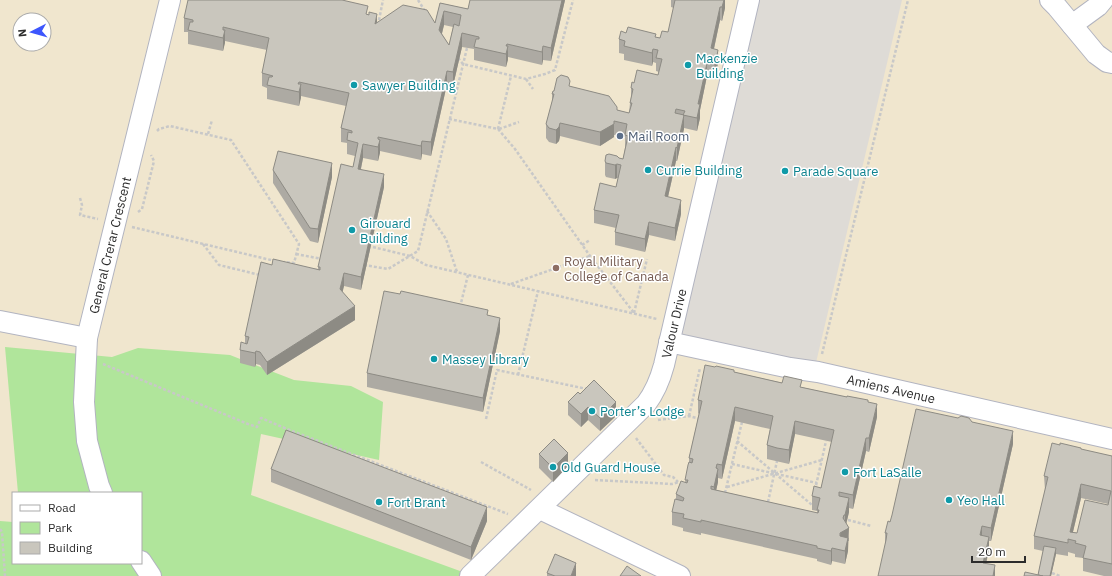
<svg xmlns="http://www.w3.org/2000/svg" width="1112" height="576" font-family="'IBM Plex Sans',sans-serif">
<rect width="100%" height="100%" fill="#eee8df"/>
<!-- education -->
<path fill="#f0e6ce" fill-rule="evenodd" d="M0 0H1112V576H0ZM20 20H44V44H20ZM13 493H141V563H13Z"/>
<!-- green -->
<polygon fill="#b0e59b" points="5,347 112,357 138,348 230,355 294,380 351,386 383,402 379,460 261,434 251,495 460,571 469,576 0,576 0,521 13,522 13,563 141,563 141,493 18,493"/>
<!-- plaza -->
<polygon fill="#dedbd6" points="749,0 902,0 814,371 669,342"/>
<g fill="none" stroke-linecap="round" stroke-linejoin="round">
<defs>
<g id="street">
<polyline points="1050,0 1057,7 1096,54 1107,62 1112,63"/>
<polyline points="1072,25 1098,6 1103,0"/>
<polyline points="0,321 87,338"/>
<path id="s1" d="M669 342 790 368 818 372 1112 439"/>
<path id="s2" d="M102 493 99 486 87 441 84 402 87 338 170 0"/>
<polyline points="540,509 680,576"/>
<polyline points="141,561 151,576"/>
<path id="s3" d="M470 576 646 404C655 392 660 380 664 365L749 0"/>
</g>
</defs>
<!-- street casing -->
<use href="#street" stroke="#b2b4c0" stroke-width="22"/>
<!-- path -->
<g stroke="#c8c8c8" stroke-width="2.5" stroke-dasharray="3 2" stroke-linecap="butt">
<polyline points="418,0 425,11"/>
<polyline points="378,25 383,0"/>
<polyline points="458,58 463,64 526,79 545,74 555,70 573,0"/>
<polyline points="526,79 533,89"/>
<polyline points="449,119 498,129 515,149 590,256 634,313"/>
<polyline points="498,129 511,76"/>
<polyline points="499,129 519,122"/>
<polyline points="157,131 159,129 170,126 231,140 299,244 294,263 284,262"/>
<polyline points="208,134 212,120"/>
<polyline points="80,198 82,205 80,215 98,219"/>
<polyline points="427,211 446,239 457,272"/>
<polyline points="138,212 142,209 154,161 151,155"/>
<polyline points="132,227 275,261"/>
<polyline points="203,244 219,265 260,275"/>
<polyline points="582,245 590,240"/>
<polyline points="373,247 410,256 426,265 657,319"/>
<polyline points="296,254 322,259"/>
<polyline points="364,265 388,269 418,251 467,48"/>
<polyline points="511,284 590,256"/>
<polyline points="460,307 468,275"/>
<polyline points="634,313 647,259"/>
<polyline points="822,354 908,0"/>
<polyline points="103,364 248,424 257,427 261,418 287,429 508,514"/>
<polyline points="518,375 538,291"/>
<polyline points="689,416 700,368"/>
<polyline points="486,419 497,370 587,389"/>
<polyline points="658,420 689,416 700,419"/>
<polyline points="636,438 664,475 673,477 678,482"/>
<polyline points="737,441 812,505"/>
<polyline points="481,462 531,490"/>
<polyline points="732,464 817,483"/>
<polyline points="595,480 672,484 679,482"/>
<polyline points="727,487 822,460"/>
<polyline points="815,490 826,441"/>
<polyline points="725,493 742,422"/>
<polyline points="768,502 777,461"/>
<polyline points="848,520 871,526"/>
<polyline points="0,529 2,532 5,576"/>
<polyline points="1052,573 1060,576"/>
</g>
<!-- street -->
<use href="#street" stroke="#fff" stroke-width="20"/>
</g>
<!-- wall -->
<g fill="#adaaa3" fill-rule="evenodd">
<path d="M565 0 551 61 543 60 542 65 508 57 506 67 474 60V49L462 47 453 86 447 84 431 156 422 154 421 160 380 151 378 161 363 158 361 169 384 187 361 290 344 286 342 292 355 320 267 375 260 365 256 364 255 367 240 363V350L245 343V336L272 265 318 269V267L353 167 355 156 347 154V143L341 142V128L346 106 301 96 299 106 267 99V88L262 86V73L267 50 225 41 223 51 188 44V32H184V18L368 14 377 22 435 23 440 3 468 9ZM444 25 453 27 449 45 442 34Z"/>
<polygon points="671,0 725,0 725,8 722,21 720,20 714,49 718,63 715,78 707,76 700,110 700,118 697,131 684,128 677,161 676,161 668,197 681,214 675,241 649,235 645,252 615,245 615,232 616,228 594,223 594,210 616,187 618,178 617,178 615,179 606,177 605,175 605,161 619,158 623,159 625,148 625,137 614,135 614,137 600,146 560,136 559,141 556,144 549,142 546,138 546,124 552,102 552,94 554,91 570,87 617,110 629,113 630,103 631,97 631,88 634,83 658,75 659,72 656,71 656,63 653,62 652,66 624,60 624,54 619,53 619,39 626,33 660,38 668,32 674,8 671,7"/>
<polygon points="273,170 332,177 318,243 310,241 273,183"/>
<polygon points="488,315 500,331 483,412 367,387 367,373"/>
<path d="M734 372 868 402 877 417 869 452 866 451 853 509 849 508V512L846 524 849 541H848V551L845 564 832 561 831 565 817 561V559L701 533V535L683 531V528L672 525V512L676 500V494L685 482 689 465V458L699 414 698 413V400ZM735 421 770 429 767 445V459L789 464 795 434 832 442 821 488 812 496V510L817 511V513L716 490 718 482V478L722 479Z"/>
<polygon points="580,394 616,416 600,431 588,420 581,427 568,415 568,402"/>
<polygon points="972,422 1013,444 991,541 989,541 989,550 986,564 995,576 885,544 885,533 890,522"/>
<path d="M1081 450 1112 456V576H1104L1083 571V558L1075 557V554L1068 552V556L1056 554 1051 576H1024L1038 575 1043 551 1034 549V536L1045 490 1044 476ZM1081 498 1108 504V505L1077 533 1073 532Z"/>
<polygon points="539,454 568,466 553,482 539,468"/>
<polygon points="271,469 487,521 471,560 271,482"/>
<polygon points="547,573 576,576 547,576"/>
</g>
<!-- shaded-wall -->
<g fill="#8d8b84">
<polygon points="562,0 565,0 551,61 551,48"/>
<polygon points="724,0 725,0 725,8 722,21 722,7"/>
<polygon points="720,7 720,20 711,62 711,48"/>
<polygon points="444,11 444,25 439,44 439,30"/>
<polygon points="377,14 377,27 375,24"/>
<polygon points="223,27 223,38 225,30 225,43 223,51"/>
<polygon points="462,33 462,47 453,86 453,72"/>
<polygon points="507,44 507,52 508,46 508,60 506,67 506,46"/>
<polygon points="543,46 543,60 542,65 542,52"/>
<polygon points="653,49 653,62 652,66 652,53"/>
<polygon points="718,50 718,63 715,78 715,65"/>
<polygon points="707,63 707,76 700,110 700,118 697,131 697,118 698,104"/>
<polygon points="447,71 447,84 431,156 431,142"/>
<polygon points="301,84 301,98 299,106 299,92"/>
<polygon points="684,115 684,129 677,161 677,148"/>
<polygon points="614,121 614,137 600,146 600,132"/>
<polygon points="560,123 560,136 559,141 556,144 556,130"/>
<polygon points="378,139 380,140 380,153 378,161"/>
<polygon points="422,141 422,154 421,160 421,146"/>
<polygon points="363,144 363,158 358,182 358,169"/>
<polygon points="676,147 676,161 665,210 665,196"/>
<polygon points="332,163 332,177 318,243 318,229"/>
<polygon points="617,164 617,178 615,179 615,165"/>
<polygon points="384,174 384,187 361,290 361,277"/>
<polygon points="681,200 681,214 675,241 675,228"/>
<polygon points="649,222 649,235 645,252 645,239"/>
<polygon points="344,273 344,286 340,303 340,289"/>
<polygon points="355,306 355,320 267,375 267,362"/>
<polygon points="500,318 500,331 483,412 483,398"/>
<polygon points="256,351 256,364 255,367 255,353"/>
<polygon points="616,402 616,416 600,431 600,418"/>
<polygon points="877,404 877,417 869,452 869,438"/>
<polygon points="588,407 588,420 581,427 581,414"/>
<polygon points="735,407 735,421 722,479 722,465"/>
<polygon points="795,421 795,434 789,464 789,450"/>
<polygon points="1013,431 1013,444 991,541 991,528"/>
<polygon points="866,438 866,451 853,509 853,495"/>
<polygon points="568,453 568,466 553,482 553,468"/>
<polygon points="717,464 717,476 718,469 718,482 714,500 714,487"/>
<polygon points="1081,484 1081,498 1071,540 1070,532"/>
<polygon points="849,498 849,512 845,529 845,515"/>
<polygon points="487,507 487,521 471,560 471,547"/>
<polygon points="844,515 844,528 849,528 848,551 845,564 845,551 840,536"/>
<polygon points="982,526 982,540 980,535"/>
<polygon points="989,537 989,550 983,576 983,563"/>
<polygon points="832,548 832,561 831,565 831,551"/>
<polygon points="1056,548 1056,554 1051,576 1050,576"/>
<polygon points="576,563 576,576 571,576"/>
<polygon points="995,565 995,576 993,576"/>
</g>
<!-- building -->
<g fill="#c9c6bd" stroke="#8d8b84" fill-rule="evenodd">
<path d="M188 0H342L368 6 366 14 369 15V12L377 14 375 24 403 5 427 10 435 23 440 3 468 9 470 0H562L551 48 543 46 542 52 507 44 506 46H508L506 54 474 47 476 39H479V37L462 33 453 72 447 71 431 142 422 141 421 146 378 137V139L380 140 378 147 363 144 358 169 384 174 361 277 344 273 340 289 355 306 267 362 260 352 256 351 255 353 240 350 241 342 247 344 249 337 245 336 261 262 272 265 273 259 320 270V267H318L341 164 353 167 358 143 347 140 348 132 352 133V131L341 128 349 93 299 82 298 84H301L299 92 267 85 269 77H272L273 76 262 73 269 38 223 27V30H225L223 38 188 30 190 22H193V20L184 18ZM444 11 461 15 459 26 454 24 449 45 439 30Z"/>
<polygon points="675,0 724,0 722,7 720,7 711,48 718,50 715,65 707,63 698,104 700,104 697,118 683,115 685,111 676,109 675,113 684,115 677,148 676,147 665,196 681,200 675,228 649,222 645,239 615,232 619,215 594,210 600,183 616,187 621,165 617,164 615,165 606,163 605,161 606,155 609,154 617,156 619,158 623,159 628,136 625,135 627,124 614,121 614,124 600,132 560,123 559,127 556,130 549,128 546,124 554,94 552,94 553,91 554,91 557,78 561,75 568,77 570,81 569,86 609,96 617,107 617,110 629,113 632,103 630,103 633,89 631,88 632,82 634,83 637,70 658,75 662,59 656,58 658,50 653,49 652,53 624,46 625,41 619,39 621,31 626,33 628,27 656,34 655,37 660,38 662,31 668,32"/>
<polygon points="278,151 332,163 318,229 310,228 273,170"/>
<polygon points="384,291 400,294 401,291 488,310 487,315 500,318 483,398 367,373"/>
<path d="M705 365 715 367 716 366 734 370V372L782 383 784 376 802 380 800 387 847 397V396L868 400V402L877 404 869 438H866L853 495 839 492V496L849 498 845 515H844L843 518 849 528 840 533V536L848 538 845 551 832 548 831 551 817 548V546L701 520V522L683 518 684 514 672 512 675 499 683 501 684 498 676 494 681 481 687 483 688 480H685L688 465 689 462 692 463 693 459 689 458 702 401 698 400ZM735 407 773 416 767 445 777 448 789 450 795 421 834 430 821 488 814 486 812 496 820 498 817 510H819L818 513 711 489V486L714 487 718 469 716 468 717 464 722 465Z"/>
<polygon points="594,380 616,402 600,418 588,407 581,414 568,402 578,392 580,394"/>
<polygon points="916,409 958,418 961,416 969,418 972,422 1013,431 991,528 982,526 980,535 989,537 983,563 995,565 993,576 878,576 886,540 887,533 885,533 888,521 890,522 892,515"/>
<polygon points="286,430 487,507 471,547 271,469"/>
<polygon points="554,439 568,453 553,468 539,454"/>
<path d="M1052 443 1060 445V443L1081 448V449L1112 456V564L1083 558 1086 546 1075 543 1076 541 1068 539V543L1034 536 1048 477 1044 476ZM1081 484 1111 491 1108 505 1085 500 1077 533 1070 532Z"/>
<polygon points="1044,546 1056,548 1050,576 1043,576 1038,575"/>
<polygon points="555,554 576,563 571,576 555,576 547,573"/>
<polygon points="627,566 641,576 620,576"/>
<polygon points="1025,572 1043,576 1024,576"/>
</g>
<!-- markers -->
<g fill="#0f9aa8" stroke="#fff" stroke-width="1.5">
<circle cx="688" cy="65" r="4"/>
<circle cx="354" cy="85" r="4"/>
<circle cx="648" cy="170" r="4"/>
<circle cx="785" cy="171" r="4"/>
<circle cx="352" cy="230" r="4"/>
<circle cx="434" cy="359" r="4"/>
<circle cx="592" cy="411" r="4"/>
<circle cx="553" cy="467" r="4"/>
<circle cx="845" cy="472" r="4"/>
<circle cx="949" cy="500" r="4"/>
<circle cx="379" cy="502" r="4"/>
</g>
<circle fill="#5c6f8a" stroke="#fff" stroke-width="1.5" cx="620" cy="136" r="4"/>
<circle fill="#8d6e63" stroke="#fff" stroke-width="1.5" cx="556" cy="268" r="4"/>
<g text-anchor="middle" dominant-baseline="central" stroke-width="3" stroke-linejoin="round" paint-order="stroke">
<!-- culture labels -->
<g font-size="13" fill="#0d838f" stroke="#fff" text-anchor="start">
<text x="696" y="58">Mackenzie<tspan x="696" dy="15">Building</tspan></text>
<text x="362" y="85">Sawyer Building</text>
<text x="656" y="170">Currie Building</text>
<text x="793" y="171">Parade Square</text>
<text x="360" y="223">Girouard<tspan x="360" dy="15">Building</tspan></text>
<text x="442" y="359">Massey Library</text>
<text x="600" y="411">Porter’s Lodge</text>
<text x="561" y="467">Old Guard House</text>
<text x="853" y="472">Fort LaSalle</text>
<text x="957" y="500">Yeo Hall</text>
<text x="387" y="502">Fort Brant</text>
</g>
<!-- service labels -->
<g font-size="13" fill="#4e5e75" stroke="#fff" text-anchor="start">
<text x="628" y="136">Mail Room</text>
</g>
<!-- street labels -->
<g font-size="13" fill="#2c2c2c" stroke="#fff">
<text stroke="none"><textPath href="#s2" startOffset="253">General Crerar Crescent</textPath></text>
<text stroke="none"><textPath href="#s3" startOffset="332">Valour Drive</textPath></text>
<text stroke="none"><textPath href="#s1" startOffset="227">Amiens Avenue</textPath></text>
</g>
<!-- education labels -->
<g font-size="13" fill="#785e54" stroke="#fff" text-anchor="start">
<text x="564" y="261">Royal Military<tspan x="564" dy="15">College of Canada</tspan></text>
</g>
</g>
<!-- legend -->
<rect x="12" y="492" width="130" height="72" fill="#ffffff" stroke="#ababab"/>
<rect x="20" y="505" width="20" height="6" fill="#ffffff" stroke="#ababab"/>
<text x="48" y="512" font-size="12" fill="#2c2c2c">Road</text>
<rect x="20" y="522" width="20" height="12" fill="#b0e59b" stroke="#ababab"/>
<text x="48" y="532" font-size="12" fill="#2c2c2c">Park</text>
<rect x="20" y="542" width="20" height="12" fill="#c9c6bd" stroke="#ababab"/>
<text x="48" y="552" font-size="12" fill="#2c2c2c">Building</text>
<!-- north arrow -->
<g transform="translate(32 32) rotate(264)"><circle r="19" fill="#ffffff" stroke="#ababab"/>
<path d="M0-3L7 15L0 10L-7 15Z" fill="#3d56fd"/>
<text y="-6" font-size="11" font-weight="bold" text-anchor="middle" fill="#2c2c2c">N</text>
</g>
<!-- scale -->
<path d="M972 556v6h53v-6" fill="none" stroke="#2c2c2c" stroke-width="2"/>
<text x="978" y="556" font-size="12" fill="#2c2c2c" stroke="#ffffff" stroke-width="3" paint-order="stroke">20 m</text>
</svg>
